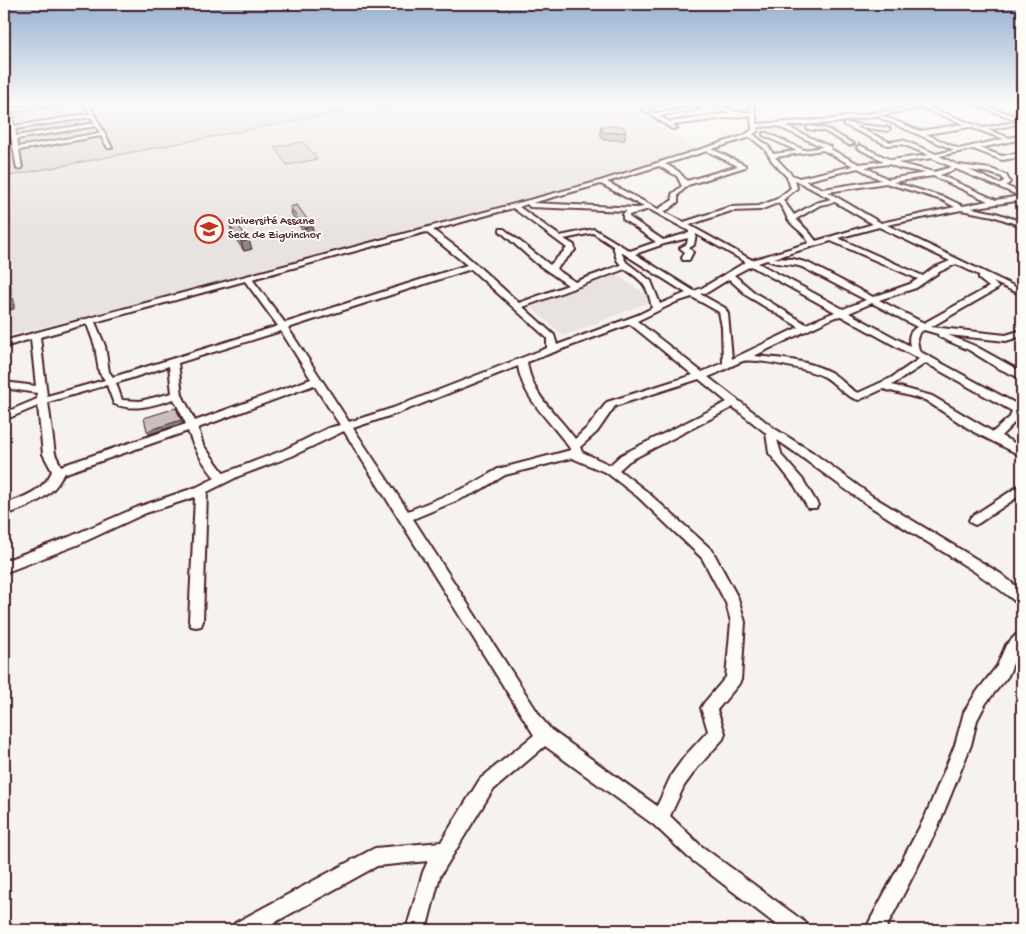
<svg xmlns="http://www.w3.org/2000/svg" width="1026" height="934" font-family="'Gochi Hand',sans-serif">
<rect width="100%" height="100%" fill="#f6f3ef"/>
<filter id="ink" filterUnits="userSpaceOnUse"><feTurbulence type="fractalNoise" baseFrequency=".02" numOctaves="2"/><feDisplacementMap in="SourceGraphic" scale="10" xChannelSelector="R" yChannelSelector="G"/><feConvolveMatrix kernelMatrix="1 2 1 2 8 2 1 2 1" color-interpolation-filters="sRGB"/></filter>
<g filter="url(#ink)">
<!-- built -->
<g fill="#e9e3e0">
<polygon points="382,104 621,104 695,148 607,176 225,281 4,337 4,177"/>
<polygon points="617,275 654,300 564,336 528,305"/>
</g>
<!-- green -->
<g fill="#dcd4d2" stroke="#937a7e">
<polygon points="39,104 382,104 4,177 4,108"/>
<polygon points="303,142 318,159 287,165 274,147"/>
</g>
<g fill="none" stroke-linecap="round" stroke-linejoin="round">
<defs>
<g id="minor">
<path d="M51 104H64L12 111 14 126 90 114 85 104H89L112 148H108L101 136 19 150 22 168 17 169 7 111H4V109ZM91 117 95 123 16 136 15 129ZM96 126 100 133 18 147 17 139Z"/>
<polygon points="387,104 396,104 382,107 380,106"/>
<path d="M657 104H664L647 109 655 113 696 108 698 109 659 116 669 122 730 113 713 104H718L736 112H750V104H754L757 124 833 119 931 104H940L928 107 983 128 1020 121 973 104H979L1022 118V123L988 130 1010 138 1022 135V139L980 148 1002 156 1022 153V157L1002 160 973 149 939 156 958 165 991 169 1006 175 1010 182 1006 186 1022 193V200L971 208 996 213 1022 222V226L993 216 961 210 887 225 1022 290V295L993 282 998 287 997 289 931 327 1006 335 1022 330V336L1006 341 948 335 975 346 1022 372V379L998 368 969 350 939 337 938 334 924 330 919 333 917 339 919 351 1022 407V415L1001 436 1022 447V456L974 432 925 400 883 389 859 400C843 396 838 385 825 377 813 370 756 358 743 361 731 365 720 373 708 377L775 429 812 452 872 496 1001 574 1022 591V605L1017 603C970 564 915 537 864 502 834 482 807 460 777 440L782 456 803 480 818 505 816 508H808L795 486 769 453 766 433 733 407 629 461 619 470 646 491 712 550 738 598 745 622 741 680 738 685 717 710 725 733 723 739 697 768 684 786 670 816 700 845 806 923 809 930H783L688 857 654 825 545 746 492 791 440 876 426 930H406L423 872 428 861 377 866 261 930H232L235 923 369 851 375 848 441 842 480 779 534 735 344 431 292 456 239 476 207 492 203 621 201 626 196 627 191 626 189 621 195 497 146 513 77 545 4 573V561L69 537 138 507 197 487 215 478C203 463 194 449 188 431L63 474C54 497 27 508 4 515V505C23 497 44 491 52 471L43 454 38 406 4 420V413L37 399V393L4 388V382L36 386 31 339 4 347V341L600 181 743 136 752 130 751 115 673 125 677 128 672 129 641 108ZM922 108 964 124 920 131 883 116 878 117 954 150 936 154 903 140 890 142 854 126 888 131 890 128 844 123V125L887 145 902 144 929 155 891 160 859 145 857 148 884 161 859 164 830 149 831 147 785 126 833 123ZM778 126 779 127 823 147 804 150 767 133H763V135L797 151 773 154 769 147 753 134 758 131 757 127ZM970 127 1004 139 959 149 926 134ZM750 137 765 149 772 161 787 177 791 188 777 199 759 206 730 207 684 222 663 212 669 209 678 202V195L688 185 745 167V165L712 149ZM823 150 853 166 799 178 792 175 775 157ZM707 151 738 166 687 181 678 171 665 164ZM932 158 952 167 934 172 897 163ZM889 164 899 168 926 173 888 179 865 167ZM659 166 677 176 682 186 672 194 673 200 658 209 607 182ZM858 168 881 180 823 189 805 181ZM956 169 1020 196 996 200 940 175ZM969 170 990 173 1002 177 1004 181 1000 184ZM933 176 988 201 963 206 946 198 893 182ZM795 180 831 199 816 203 794 215 783 200 797 188ZM886 183 942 200 955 207 881 223 828 192ZM601 184 644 207 638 208 532 203ZM835 202 873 224 816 241 809 232 796 219 820 205ZM778 203C784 208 785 214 788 219 793 228 805 232 809 243L752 260 689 225 731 211 760 210ZM527 204 530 207 627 211 623 214V219L656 242 630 251 594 229 560 236 519 207ZM513 208 567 248 550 265 504 229H500V231L536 263 568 285 519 303 460 250 433 230ZM649 209 689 231V233L663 240 629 217V215ZM879 227 950 261 933 268 923 276 838 238ZM426 232 467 265 285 323 252 279ZM593 233 613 246 617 260 621 265 575 282 556 269 575 250 574 245 564 239ZM696 234 746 262 702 288 694 291 635 254 664 244 688 238 687 244 680 248 685 252 682 258 683 260H689L693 252 689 248 694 245ZM831 241 918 279 910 284 873 297 808 263 793 259 774 258ZM621 252 686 293 660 304 651 281 626 262ZM767 260C776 265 791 263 802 267L866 300 843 309 758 263ZM956 264 979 275V279L989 287 924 323 879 300 916 288 939 272ZM751 266 835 312 806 324 755 293 734 275ZM471 269 547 338V348L393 408 349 422 288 328ZM625 269C643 281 648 286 652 308L638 315 557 345 554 335 523 307ZM729 279 749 297 799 327 732 359 728 314 725 308 700 294 708 292ZM245 281 278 326 113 377 109 372 105 346 95 322ZM692 297 719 312 722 327 723 363 702 372 637 321 676 302ZM872 303 917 327C909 332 908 337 910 346L849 313ZM841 316 919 359 891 378 858 393C847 388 841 378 830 372 808 360 779 358 754 356L835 317ZM87 324 95 346 99 372 105 380 47 396 40 337ZM630 324 693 375 607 402 589 426 575 439C556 412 532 397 527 362ZM281 331 311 379 195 421 182 395 178 363ZM926 363 1012 411 1010 417 993 432 932 396 892 385ZM169 366 172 393 140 401 122 400 116 383ZM518 366C523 400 552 422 571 450L498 469 469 486 408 511 353 428 401 412ZM699 379 727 402 621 455 610 465 582 452 580 447 597 432 615 406ZM107 385 114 404C135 412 154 405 174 399L186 424 61 466 55 454 48 402ZM314 385 340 425 328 428 284 450 224 473 203 445 198 428ZM572 458 607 473 638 497 702 558 726 603 731 622 726 677 704 703 701 708 708 731 685 756 672 774 657 806 551 730 542 719 413 519 477 492 505 475Z"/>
<rect x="1019" y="104" width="3" height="1"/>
<polygon points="809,126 827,129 854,144 849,145 824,131 807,129"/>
<polygon points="1022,484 1022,494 979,523 975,525 971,523 969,520 971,517"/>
<polygon points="1022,632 1022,649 1017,654 1008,676 986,703 977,720 971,745 937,829 885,930 865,930 925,817 955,745 964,712 976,693 997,666 1006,645 1017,634"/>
</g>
</defs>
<!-- minor casing -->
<use href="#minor" stroke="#4a1f2b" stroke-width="4"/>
<!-- minor -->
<use href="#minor" fill="#fdfcf7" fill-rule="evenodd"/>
</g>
<!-- wall -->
<g fill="#afa4a3" stroke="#4a1f2b">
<polygon points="601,126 626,132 625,140 603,140 600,134"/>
<polygon points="290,207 312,226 314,235 307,237 292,215"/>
<polygon points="230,226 252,249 244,251 233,235"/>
</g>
<!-- shaded-wall -->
<g fill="#8e8685" stroke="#4a1f2b">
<polygon points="312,226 314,235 307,237 304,228"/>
<polygon points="249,240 252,249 244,251 241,242"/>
<polygon points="7,278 11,285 11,296 14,300 14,309 4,312 4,304 6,295"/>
<polygon points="176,408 183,423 149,434 147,431"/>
</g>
<!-- building -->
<g fill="#cbbfbe" stroke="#4a1f2b">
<polygon points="601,126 623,126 626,132 603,133"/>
<polygon points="297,205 312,226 304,228 290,207"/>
<polygon points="237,224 249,240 241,242 230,226"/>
<polygon points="7,278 6,295 9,294 9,303 4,304 4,279"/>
<polygon points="176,408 181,420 147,431 144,418"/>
</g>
</g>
<!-- sky -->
<linearGradient id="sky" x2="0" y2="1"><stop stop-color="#96b0d0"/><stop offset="0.44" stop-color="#fbfaf8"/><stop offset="1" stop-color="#fbfaf8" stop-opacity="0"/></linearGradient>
<rect width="1026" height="234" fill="url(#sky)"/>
<!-- icons -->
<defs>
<symbol id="university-ring" viewBox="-11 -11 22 22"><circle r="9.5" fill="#fdfcf7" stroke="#c8321e" stroke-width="1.5"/><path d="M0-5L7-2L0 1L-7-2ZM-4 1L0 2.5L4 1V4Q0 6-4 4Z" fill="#c8321e"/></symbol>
</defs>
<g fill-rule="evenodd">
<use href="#university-ring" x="193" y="213" width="32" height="32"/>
</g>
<g text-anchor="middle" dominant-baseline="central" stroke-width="4" stroke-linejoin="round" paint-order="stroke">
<!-- far-poi labels -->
<g font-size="12" fill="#4a1f2b" stroke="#fdfcf7" text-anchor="start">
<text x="228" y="222">Université Assane<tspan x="228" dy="14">Seck de Ziguinchor</tspan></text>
</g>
</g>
<!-- margin -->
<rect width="1026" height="934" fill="none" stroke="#fdfcf7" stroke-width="20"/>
<rect x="10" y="10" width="1006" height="914" fill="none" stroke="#4a1f2b" stroke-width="2" filter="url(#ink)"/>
</svg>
